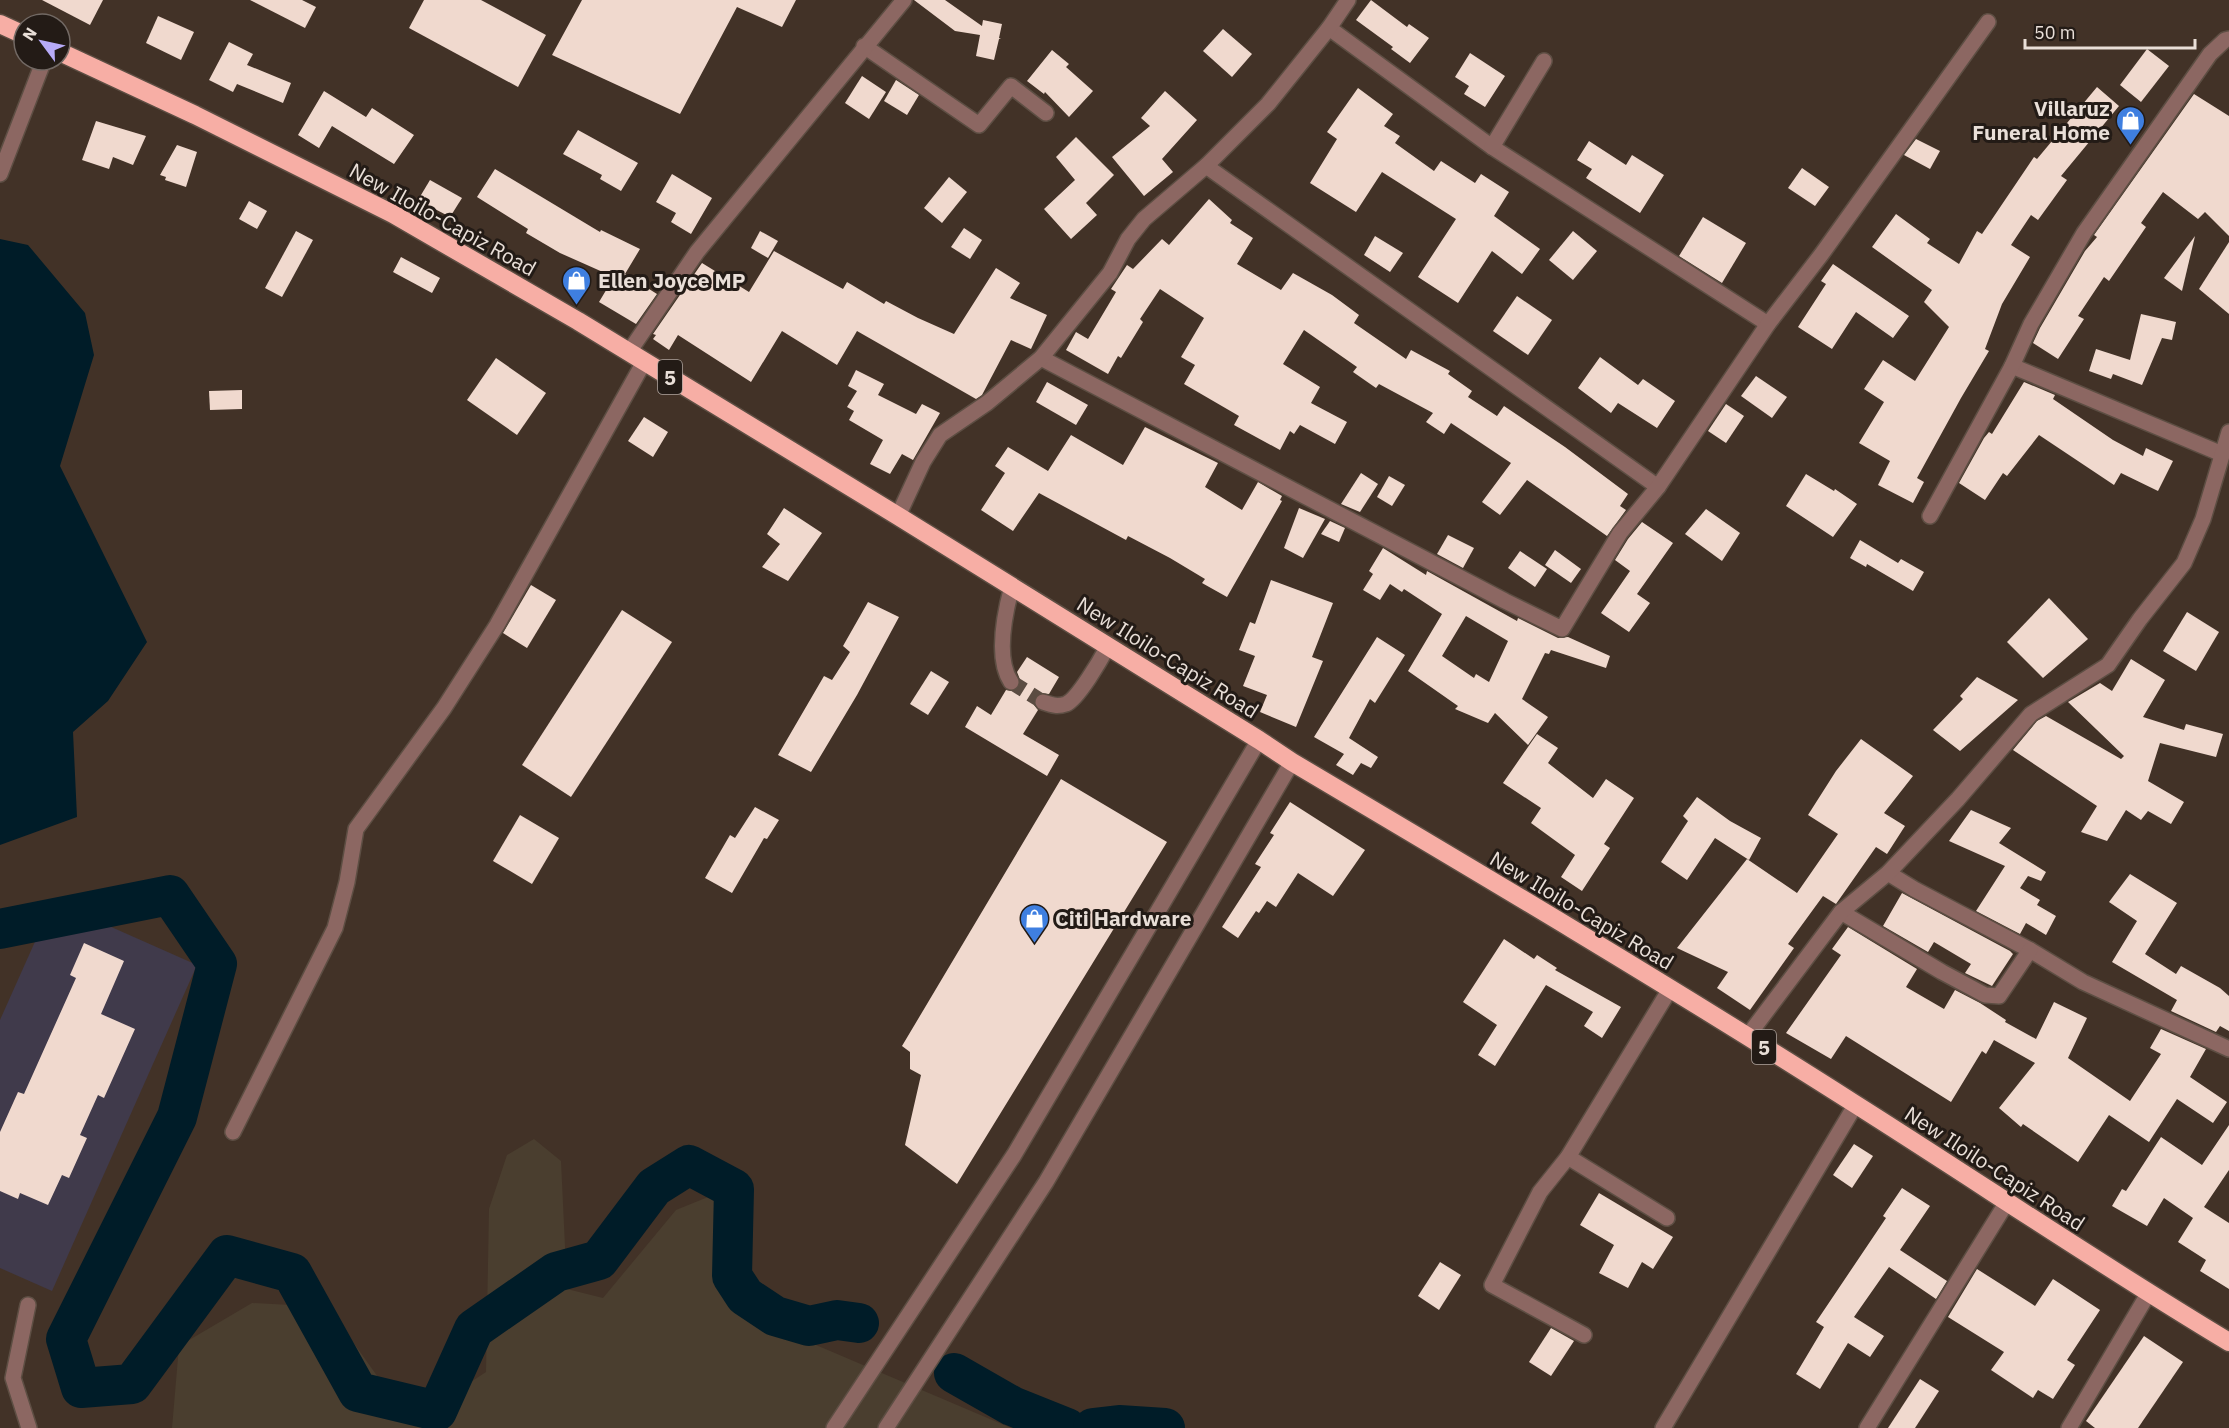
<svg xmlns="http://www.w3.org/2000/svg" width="2229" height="1428" font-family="'IBM Plex Sans',sans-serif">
<rect width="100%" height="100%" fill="#423227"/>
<!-- commercial -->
<polygon fill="#4a3e2f" points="534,1139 561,1161 567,1289 603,1298 676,1210 713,1195 745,1215 743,1314 1011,1428 172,1428 179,1346 252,1303 328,1307 410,1422 486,1372 489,1209 507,1155"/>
<!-- industrial -->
<polygon fill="#403a4b" points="100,922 197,965 52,1291 0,1268 0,1020 38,935"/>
<!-- water -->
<polygon fill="#001c28" points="0,239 28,245 85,313 94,355 60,466 147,642 108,701 73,732 77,817 0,845"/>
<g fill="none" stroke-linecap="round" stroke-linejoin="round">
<!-- river -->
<g stroke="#001c28" stroke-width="40">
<polyline points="0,929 170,895 217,964 177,1117 66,1339 81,1388 132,1384 227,1255 292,1273 358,1392 437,1411 474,1329 556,1272 599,1260 654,1187 689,1165 734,1189 732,1276 745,1296 775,1316 809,1326 837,1320 859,1323"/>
<polyline points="954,1373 1012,1406 1067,1428"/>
<polyline points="1093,1428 1119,1425 1165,1428"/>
</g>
</g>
<!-- building -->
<g fill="#f0d9ce" fill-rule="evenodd">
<polygon points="42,0 103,0 90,25"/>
<polygon points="250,0 302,0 316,7 305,28"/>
<polygon points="424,0 481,0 546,35 518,87 409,28"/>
<polygon points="582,0 796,0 782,27 737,7 680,114 552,55"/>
<polygon points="914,0 945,0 982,26 983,20 1002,24 999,38 1001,39 999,39 994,60 976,56 980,35 955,31"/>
<polygon points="1371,0 1407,27 1409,24 1429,38 1410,63 1391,49 1393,47 1356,20"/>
<polygon points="158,16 194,32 181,60 146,43"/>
<polygon points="1223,29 1252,54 1232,77 1203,51"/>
<polygon points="229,42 253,54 247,65 291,83 283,103 237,84 233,92 209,80"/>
<polygon points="2147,49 2169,66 2141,102 2120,85"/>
<polygon points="1052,50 1069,64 1066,67 1093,91 1069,117 1045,92 1044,94 1027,81"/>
<polygon points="1470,53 1505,76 1485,107 1464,94 1469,86 1455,77"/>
<polygon points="862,76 886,92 869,119 845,103"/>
<polygon points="896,80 919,95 907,115 884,101"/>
<polygon points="2097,87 2119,106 2061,176 2067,180 2038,220 2031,215 2011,245 2030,257 2002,304 1985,349 1989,351 1961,398 1917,478 1924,482 1913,503 1878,485 1890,461 1859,443 1884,402 1864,389 1883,360 1915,381 1949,327 1924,302 1932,290 1872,247 1896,214 1930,239 1927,243 1959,264 1977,231 1982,234 2034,157 2037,159"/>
<polygon points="1358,88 1393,114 1384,126 1400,136 1395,143 1434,171 1441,161 1475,183 1481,174 1509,192 1494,216 1540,249 1522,274 1492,251 1458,303 1418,277 1456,219 1382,172 1356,212 1310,183 1337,139 1327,132"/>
<polygon points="324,91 366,117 372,108 414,135 394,164 332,126 319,148 298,135"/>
<polygon points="1165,91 1197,120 1162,159 1173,172 1144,196 1112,157 1150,126 1141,118"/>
<polygon points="2194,94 2229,116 2229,236 2205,212 2198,219 2163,192 2141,223 2146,227 2109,281 2104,277 2078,316 2084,319 2058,359 2033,343 2040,328 2085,251 2097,237 2094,235"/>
<polygon points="96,121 146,136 133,165 113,157 109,169 82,160"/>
<polygon points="578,130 638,163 621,191 600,179 602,175 563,154"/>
<polygon points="1076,137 1114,175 1086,203 1097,215 1071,239 1044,209 1075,180 1056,157"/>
<polygon points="1916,139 1940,151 1930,169 1904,155"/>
<polygon points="1589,141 1626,165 1632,155 1664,175 1640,213 1586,178 1592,169 1577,160"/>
<polygon points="177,145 197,152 186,187 165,180 166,177 160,175"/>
<polygon points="1802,168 1829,187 1815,206 1788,188"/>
<polygon points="495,169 600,232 601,230 640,249 625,274 657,294 636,324 599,302 614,277 560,253 526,233 528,229 477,197"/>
<polygon points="672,174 712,198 691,234 671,222 676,213 656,202"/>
<polygon points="949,177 967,192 942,223 924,208"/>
<polygon points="430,180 462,198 450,217 418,200"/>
<polygon points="1209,199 1232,220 1230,223 1253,238 1237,264 1281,290 1293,273 1332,295 1359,315 1354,323 1406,359 1411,350 1450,371 1448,374 1472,391 1468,397 1497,416 1504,406 1565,447 1628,494 1620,506 1626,510 1607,536 1527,480 1500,515 1482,502 1511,463 1451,423 1444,434 1426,422 1433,413 1379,384 1376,388 1353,372 1357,367 1304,330 1283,364 1320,387 1311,403 1347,422 1335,444 1300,425 1294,434 1290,431 1280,450 1234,425 1239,416 1184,384 1195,365 1181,357 1204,318 1160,289 1140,319 1143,322 1121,358 1118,356 1108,374 1066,350 1076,332 1088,339 1116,292 1111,289 1127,265 1133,269 1162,239 1169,245"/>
<polygon points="249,201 267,211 257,229 239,219"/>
<polygon points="1703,217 1746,243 1722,283 1679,256"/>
<polygon points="964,228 982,240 970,259 951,247"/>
<polygon points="296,231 313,240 282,297 265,288"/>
<polygon points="760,231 778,241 768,258 751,248"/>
<polygon points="1573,231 1597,251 1573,280 1549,260"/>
<polygon points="1375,236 1403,253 1390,272 1364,255"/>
<polygon points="2195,236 2182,291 2164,278"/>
<polygon points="2229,242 2229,314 2199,289"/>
<polygon points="774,251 843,289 847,282 884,304 886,301 918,318 954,334 996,268 1020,283 1010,298 1047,315 1031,349 1011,340 982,395 976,399 857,331 837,365 782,331 751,382 678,335 669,350 653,339 656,335 653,334 702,263 749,292"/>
<polygon points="401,257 440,278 432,293 393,272"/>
<polygon points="1833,264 1909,316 1893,338 1856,312 1832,349 1798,327 1826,284 1821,281"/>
<polygon points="1517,296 1552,320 1528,355 1493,331"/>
<polygon points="2141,314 2176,322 2172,340 2162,338 2142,385 2113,374 2111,379 2089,371 2096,349 2130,360"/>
<polygon points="1600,357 1638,385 1643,379 1675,401 1657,428 1618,403 1611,413 1578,388"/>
<polygon points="496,358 546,393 517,435 467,400"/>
<polygon points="856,370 884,384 878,395 916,414 922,404 940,413 913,460 902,454 890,474 870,464 883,440 849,420 854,411 847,407 857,391 848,386"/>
<polygon points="1756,376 1787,397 1772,418 1741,396"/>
<polygon points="1047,382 1088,405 1076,425 1036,402"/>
<polygon points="2024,382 2055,395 2053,399 2113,440 2143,456 2146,448 2173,461 2158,491 2121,473 2114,485 2039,435 2007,476 2003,473 1985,500 1959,483 1984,438 1989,432 1992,434"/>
<polygon points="242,390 242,409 210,410 209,391"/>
<polygon points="1726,404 1744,416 1726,443 1708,431"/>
<polygon points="644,417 668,432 653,457 628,441"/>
<polygon points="1145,427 1218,463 1205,487 1242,510 1258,482 1282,496 1280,500 1282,501 1227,597 1202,583 1205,579 1170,558 1128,536 1126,540 1039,493 1013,531 981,510 1005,473 995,466 1008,447 1048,471 1071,435 1123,465"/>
<polygon points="1361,473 1378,484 1360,512 1341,504"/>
<polygon points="1806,474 1834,491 1835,489 1857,504 1833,537 1786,506"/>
<polygon points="1389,476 1405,485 1392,506 1377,497"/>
<polygon points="784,508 822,533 788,581 762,567 780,544 767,534"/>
<polygon points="1299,508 1325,519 1303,558 1284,548"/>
<polygon points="1706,509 1740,533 1722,561 1685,534"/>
<polygon points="1330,521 1345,528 1339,542 1321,534"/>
<polygon points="1642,522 1673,543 1637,594 1650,603 1629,632 1601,613 1630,571 1615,560 1628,539"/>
<polygon points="1448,535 1474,548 1463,568 1437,554"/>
<polygon points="1860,540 1898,563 1901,559 1924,572 1913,591 1867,564 1866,567 1850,558"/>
<path d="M1383 548 1426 575 1427 571 1517 621 1518 618 1558 638 1568 637 1610 656 1606 668 1551 650 1549 654 1545 653 1522 699 1548 717 1528 745 1495 713 1488 723 1455 709 1458 706 1408 671 1442 614 1404 589 1402 592 1390 584 1380 600 1363 590 1373 574 1369 571ZM1466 616 1508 641 1489 682 1476 674 1474 678 1442 656Z"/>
<polygon points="1555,550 1581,569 1571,583 1545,565"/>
<polygon points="1520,551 1547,569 1535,587 1508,568"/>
<polygon points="1271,580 1333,603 1312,657 1323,661 1296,727 1260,712 1267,695 1243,686 1255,656 1239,650 1250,622 1255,624"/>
<polygon points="531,585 556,600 527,648 503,633"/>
<polygon points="2049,598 2088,639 2043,678 2007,642"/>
<polygon points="868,602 899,617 857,695 811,772 778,755 824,676 832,680 850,652 843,646"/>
<polygon points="622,610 672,642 571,797 522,765"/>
<polygon points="2187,612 2219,632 2196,671 2163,651"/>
<polygon points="1377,637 1405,655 1375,703 1370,699 1349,738 1378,757 1371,768 1361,763 1353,775 1336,765 1344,754 1314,737"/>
<polygon points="1027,657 1059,677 1049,694 1040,693 1034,698 1034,705 1038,710 1023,734 1059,755 1047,776 965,727 977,706 991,715 1006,690 1015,691 1019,688 1021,682 1017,672"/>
<polygon points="2131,659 2165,680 2143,717 2184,730 2186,724 2223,734 2216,757 2160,743 2148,781 2184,802 2171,824 2148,811 2141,820 2126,810 2107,841 2081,832 2097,806 2013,750 2037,721 2046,716 2121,759 2124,756 2068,702 2100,683 2112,691"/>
<polygon points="931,671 949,682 928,715 910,704"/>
<polygon points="1977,677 2018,700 1960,751 1933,730 1963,699 1960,696"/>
<polygon points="1537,734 1558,748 1548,763 1593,798 1606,779 1634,798 1604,844 1610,848 1582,891 1561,877 1575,855 1531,823 1541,808 1503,783"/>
<polygon points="1861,739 1913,776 1884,813 1905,826 1887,854 1876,847 1836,904 1823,896 1788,944 1794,948 1750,1010 1717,988 1728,972 1677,948 1747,859 1797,893 1838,834 1808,815 1836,771"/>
<polygon points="1061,779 1167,842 957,1184 905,1145 921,1075 910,1069 910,1052 902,1046"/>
<polygon points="1697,797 1730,821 1761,838 1749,860 1715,838 1687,880 1661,862 1688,821 1683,816"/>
<polygon points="1290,802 1365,850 1333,896 1298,873 1276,907 1267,901 1259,913 1256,911 1238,938 1222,927 1261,867 1255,864 1274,835 1270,833"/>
<polygon points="755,807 779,820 767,839 764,838 732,893 705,878 730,835 735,838"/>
<polygon points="1971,810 2011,828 1999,843 2046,872 2041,881 2028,876 2020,888 2040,900 2037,905 2056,916 2046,935 2026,923 2020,934 1976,911 2005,866 1949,841"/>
<polygon points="520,815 559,838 532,884 493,861"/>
<polygon points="2130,874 2177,903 2145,954 2176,974 2181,966 2220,988 2229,996 2229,1031 2220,1026 2216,1032 2171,1011 2177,1000 2112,962 2137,921 2109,902"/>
<polygon points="1902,893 2010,951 2013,954 1992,986 1965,973 1971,964 1934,942 1928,952 1883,926"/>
<polygon points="1848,927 1917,969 1906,987 1944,1009 1955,990 1980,1003 2006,1020 2005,1022 2036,1039 2054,1002 2087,1018 2068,1058 2130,1101 2161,1054 2150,1048 2161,1029 2206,1049 2190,1077 2227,1102 2213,1123 2177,1099 2149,1142 2109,1115 2078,1162 2023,1124 2021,1127 1999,1108 2035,1063 1994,1040 1986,1054 1982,1051 1951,1102 1846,1036 1831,1059 1786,1033 1841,955 1832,949"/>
<polygon points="1504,939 1534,959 1537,955 1557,968 1555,970 1621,1007 1602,1038 1584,1026 1593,1012 1546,985 1495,1066 1478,1055 1497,1025 1463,1002"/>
<polygon points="84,943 124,961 101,1014 135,1029 104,1098 98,1095 80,1135 87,1138 69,1178 62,1175 48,1205 20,1193 18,1199 0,1191 0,1132 18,1092 24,1094 76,978 70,975"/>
<polygon points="2229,1125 2229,1170 2204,1207 2229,1223 2229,1289 2200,1271 2206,1260 2178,1242 2193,1218 2164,1198 2147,1226 2112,1206 2122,1189 2126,1191 2161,1137 2202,1165"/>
<polygon points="1854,1144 1873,1156 1852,1188 1833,1175"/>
<polygon points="1902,1188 1930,1206 1900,1250 1947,1281 1936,1299 1889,1267 1854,1317 1884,1336 1870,1357 1848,1343 1820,1389 1796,1374 1824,1327 1816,1322 1886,1218 1883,1216"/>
<polygon points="1599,1193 1673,1237 1653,1269 1642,1262 1628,1288 1599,1273 1614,1245 1580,1225"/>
<polygon points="1440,1262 1461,1275 1439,1310 1418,1296"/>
<polygon points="1977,1269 2035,1306 2053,1279 2100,1310 2067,1360 2075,1365 2053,1399 2038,1390 2033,1398 1991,1370 2004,1352 1948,1317"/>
<polygon points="1551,1328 1574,1341 1551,1376 1529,1362"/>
<polygon points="2144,1336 2183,1362 2138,1428 2095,1428 2086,1421"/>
<polygon points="1920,1379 1939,1391 1915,1428 1888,1428"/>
</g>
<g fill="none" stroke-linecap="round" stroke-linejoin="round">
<!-- minor-tunnel -->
<polyline stroke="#5b4c42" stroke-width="15" stroke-dasharray="15 8" stroke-linecap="butt" points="1011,682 1043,702"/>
<defs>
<g id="minor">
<polyline points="1329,28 1492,147 1768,324"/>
<polyline points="864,46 979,125 1011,86 1046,113"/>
<polyline points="1492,147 1544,61"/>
<polyline points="1206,166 1658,487"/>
<polyline points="0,174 44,60"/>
<polyline points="629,352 697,252 904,0"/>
<polyline points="1041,358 1505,601 1562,629 1620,533 1658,487 1768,324 1821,255 1988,22"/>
<polyline points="2012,366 2222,454"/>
<polyline points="898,516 923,462 940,435 987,403 1041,358 1110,273 1128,239 1144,219 1206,166 1268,104 1329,28 1348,0"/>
<polyline points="1930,516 2012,366 2031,324 2084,233 2210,54 2225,40 2229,39"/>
<path d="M1011 682C995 658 1005 612 1012 586"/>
<path d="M1043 702C1052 705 1057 707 1066 704 1078 699 1101 659 1108 646"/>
<polyline points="1888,873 1914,889 2030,950 2083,982 2229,1049"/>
<polyline points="1841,912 1942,972 1985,995 1999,996 2030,950"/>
<polyline points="1747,1037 1841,912 1888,873 1958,799 2031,714 2108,665 2140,619 2184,563 2203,519 2229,432"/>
<polyline points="233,1132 335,928 347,882 356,829 444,708 497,625 644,362"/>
<polyline points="1568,1157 1667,1218"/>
<polyline points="28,1305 13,1378 29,1428"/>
<polyline points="1584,1335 1492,1285 1540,1192 1568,1157 1670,989"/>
<polyline points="834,1428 1014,1155 1259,740"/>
<polyline points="886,1428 1046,1182 1292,762"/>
<polyline points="1663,1428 1856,1104"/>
<polyline points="1867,1428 2007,1202"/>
<polyline points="2069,1428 2148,1294"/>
</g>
<g id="highway">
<polyline points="0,24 24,35"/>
<path d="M60 52 195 115 393 214 578 321 898 516 1259 740 1292 762C1481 874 1670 986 1855 1104 1980 1183 2102 1266 2229 1342"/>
</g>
</defs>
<!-- minor casing -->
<use href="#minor" stroke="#5d4e43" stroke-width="18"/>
<!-- highway casing -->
<use href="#highway" stroke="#5d4e43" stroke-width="21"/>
<!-- minor -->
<use href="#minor" stroke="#8c6762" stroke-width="15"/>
<!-- highway -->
<use href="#highway" stroke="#f7aea5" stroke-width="18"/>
</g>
<!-- icons -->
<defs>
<symbol id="shop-pin" viewBox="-11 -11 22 30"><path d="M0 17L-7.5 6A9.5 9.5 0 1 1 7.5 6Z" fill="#3f7fe0" stroke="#231b16"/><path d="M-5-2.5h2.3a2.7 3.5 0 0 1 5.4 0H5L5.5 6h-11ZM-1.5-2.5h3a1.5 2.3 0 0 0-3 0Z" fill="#fff"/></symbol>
</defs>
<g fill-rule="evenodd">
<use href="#shop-pin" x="2114" y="104" width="33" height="45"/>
<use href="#shop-pin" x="560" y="264" width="33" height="45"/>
<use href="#shop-pin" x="1018" y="902" width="33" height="45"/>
</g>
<g text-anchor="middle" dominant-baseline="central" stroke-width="6" stroke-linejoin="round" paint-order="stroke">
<!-- shield labels -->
<g fill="#231b16" stroke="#aea49e" stroke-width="1.5">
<rect x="658" y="360" width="24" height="34" rx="4.5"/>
<rect x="1752" y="1030" width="24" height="34" rx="4.5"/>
</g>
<g font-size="20" font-weight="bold" fill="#e9dfd8">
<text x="670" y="377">5</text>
<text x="1764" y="1047">5</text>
</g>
<!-- poi labels -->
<g font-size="21" font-weight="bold" fill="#e9dfd8" stroke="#231b16" text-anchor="start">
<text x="2110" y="108" text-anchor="end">Villaruz<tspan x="2110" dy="24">Funeral Home</tspan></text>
<text x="598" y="280">Ellen Joyce MP</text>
<text x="1055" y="918">Citi Hardware</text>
</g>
<!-- street labels -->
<g font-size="21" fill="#e9dfd8" stroke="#231b16">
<text transform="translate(443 219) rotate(29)">New Iloilo-Capiz Road</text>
<text transform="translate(1168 657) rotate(32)">New Iloilo-Capiz Road</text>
<text transform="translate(1582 910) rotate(31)">New Iloilo-Capiz Road</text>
<text transform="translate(1995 1168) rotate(33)">New Iloilo-Capiz Road</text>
</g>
</g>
<!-- north arrow -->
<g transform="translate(42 42) rotate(303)"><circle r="28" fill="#231b16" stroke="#726964" stroke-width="1.5"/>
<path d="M0-4.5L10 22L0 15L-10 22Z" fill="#b7abf8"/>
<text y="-9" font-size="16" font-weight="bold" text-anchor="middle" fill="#e9dfd8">N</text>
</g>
<!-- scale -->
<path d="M2025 39v9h170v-9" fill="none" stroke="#e9dfd8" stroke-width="3"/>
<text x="2034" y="39" font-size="18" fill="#e9dfd8" stroke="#231b16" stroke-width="4.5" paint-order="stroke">50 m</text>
</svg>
